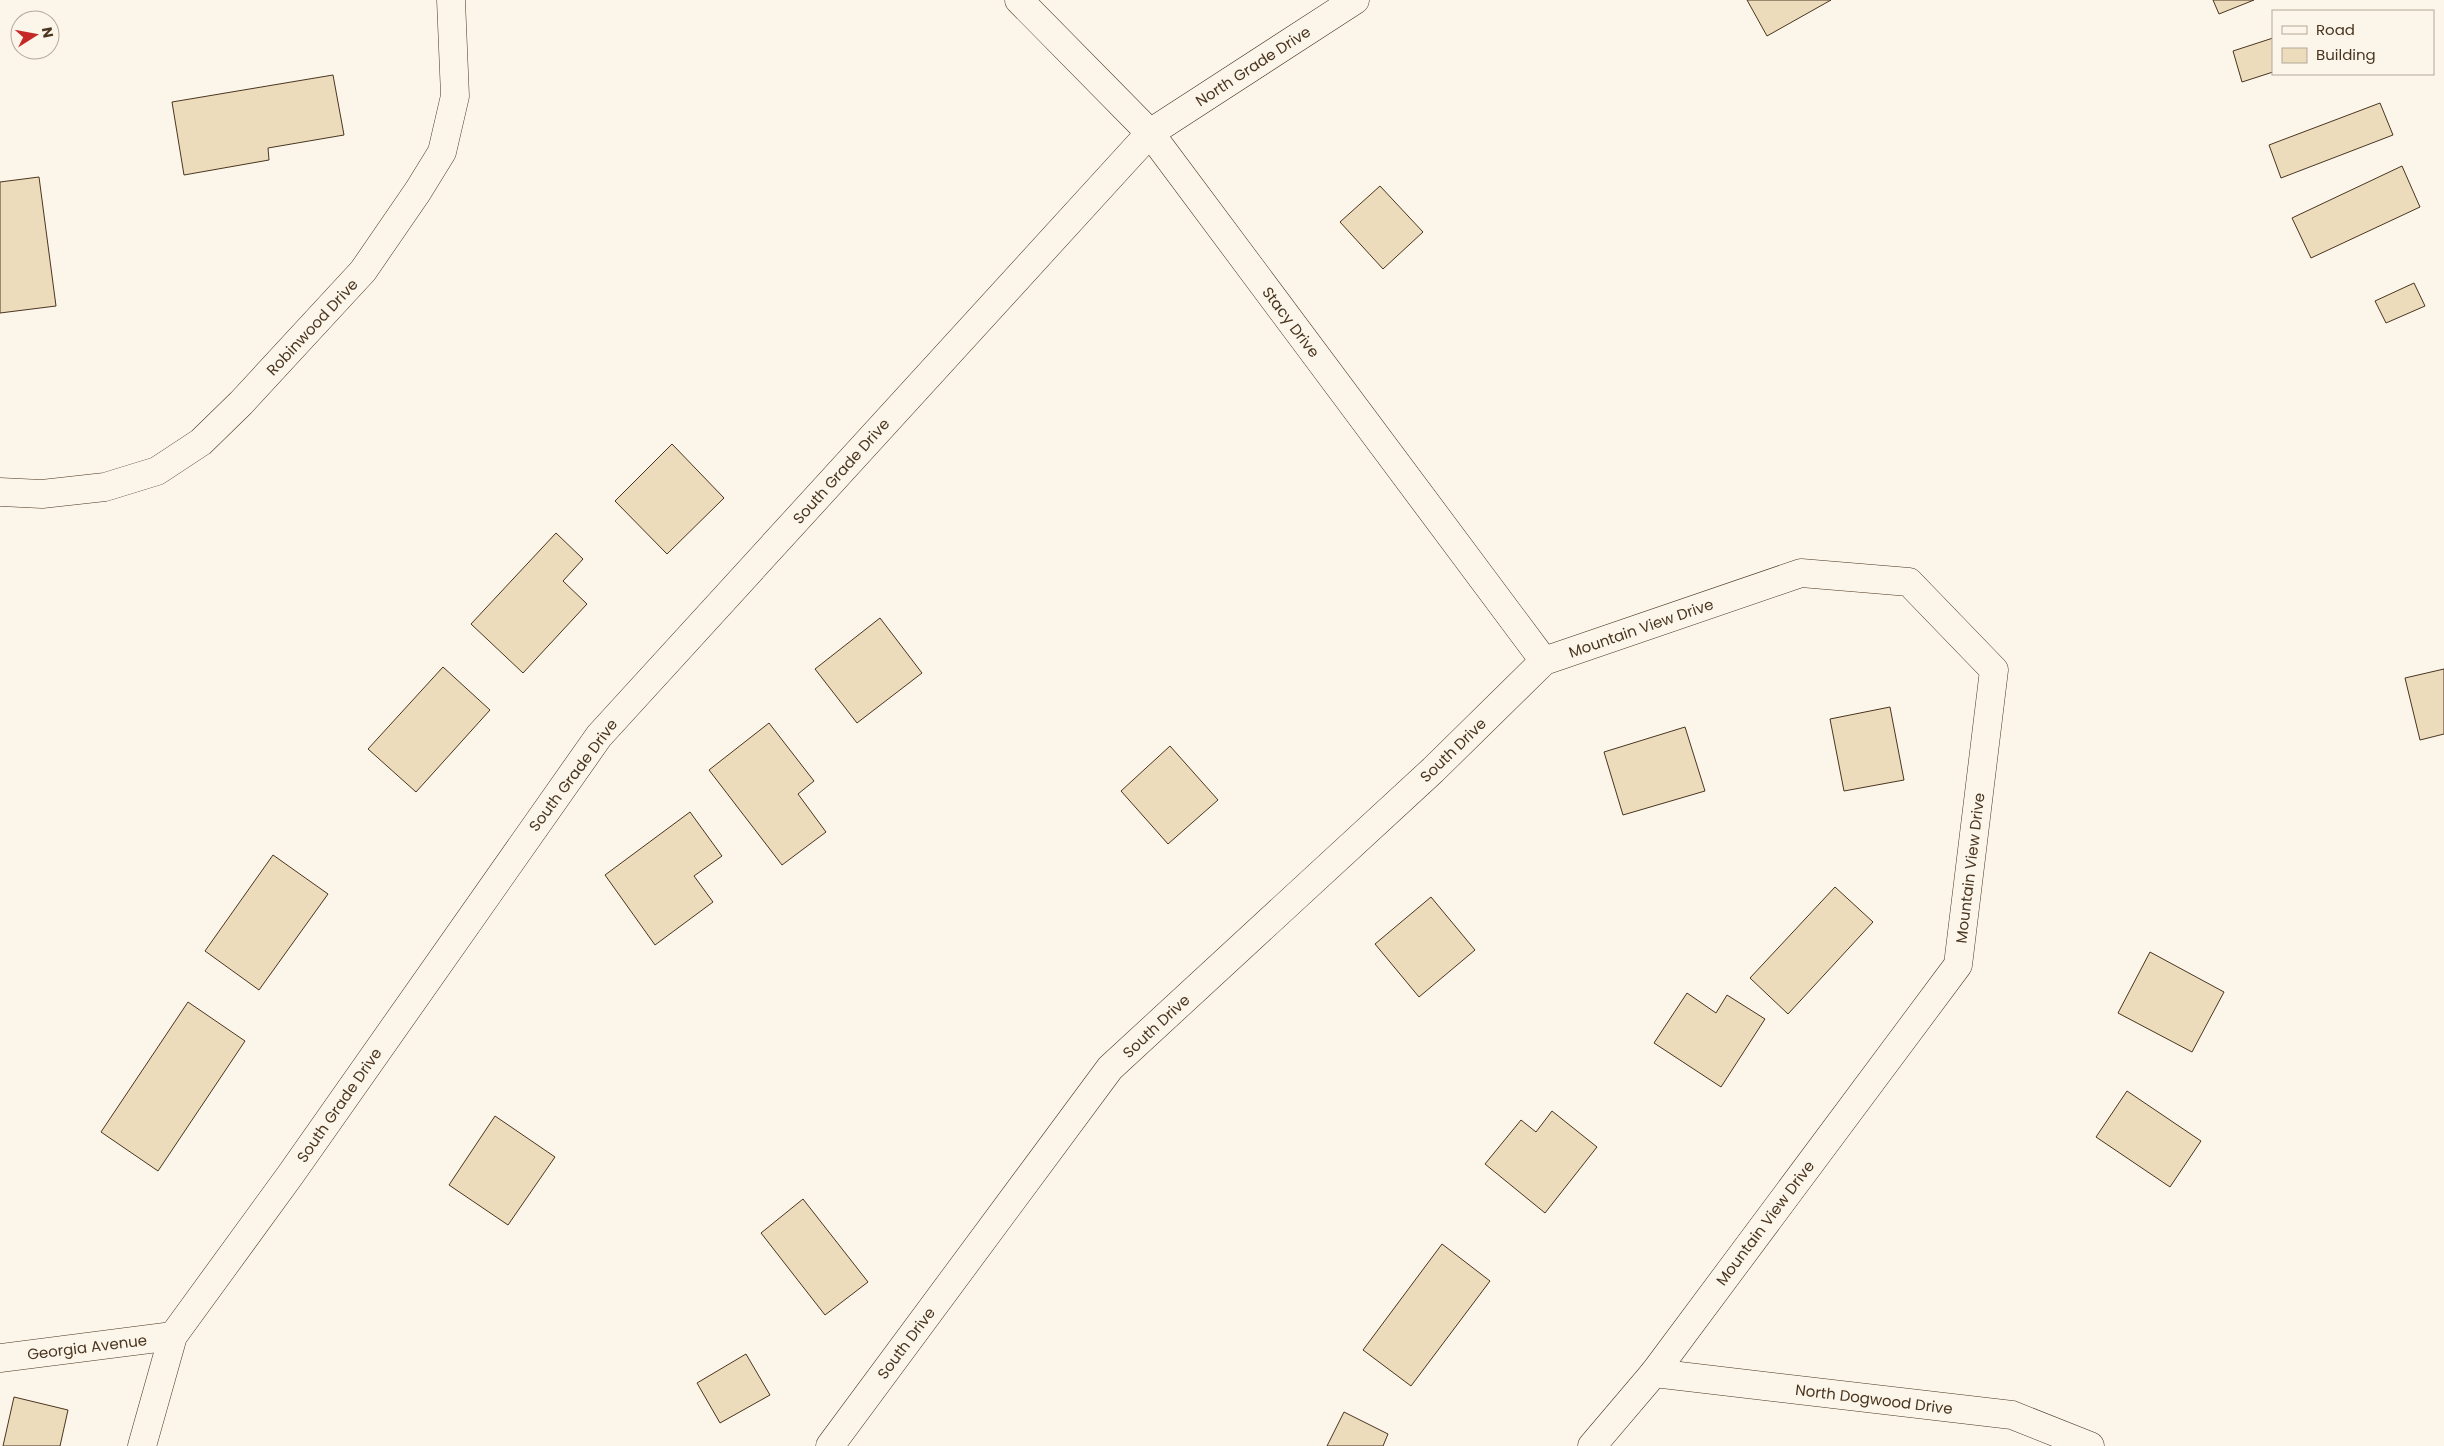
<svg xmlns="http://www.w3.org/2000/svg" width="2444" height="1446" font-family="Poppins,sans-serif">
<rect width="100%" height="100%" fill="#fbf6e9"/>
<!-- building -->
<g fill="#ecdcbc" stroke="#4a3520">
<polygon points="1747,0 1831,0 1767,36"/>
<polygon points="2213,0 2254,0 2219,14"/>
<polygon points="2273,38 2273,72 2242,82 2233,51"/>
<polygon points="333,75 344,135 268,148 269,160 184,175 172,102"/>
<polygon points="2380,103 2393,135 2281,178 2269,145"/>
<polygon points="2402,166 2420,207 2311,258 2292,218"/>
<polygon points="39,177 56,306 0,313 0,182"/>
<polygon points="1380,186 1423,232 1383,269 1340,222"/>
<polygon points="2414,283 2425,306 2386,323 2375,301"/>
<polygon points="672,444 724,498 667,554 615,501"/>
<polygon points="556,533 583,559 563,581 587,604 523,673 471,624"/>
<polygon points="880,618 922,673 857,723 815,669"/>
<polygon points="443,667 490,710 416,792 368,749"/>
<polygon points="2444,669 2444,734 2420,740 2405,678"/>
<polygon points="1890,707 1904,780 1844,791 1830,719"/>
<polygon points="769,723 814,781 798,794 826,832 782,865 709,770"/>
<polygon points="1685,727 1705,791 1623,815 1604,752"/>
<polygon points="1170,746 1218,800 1168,844 1121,791"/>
<polygon points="690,812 722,856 694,876 713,902 655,945 605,875"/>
<polygon points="273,855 328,894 259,990 205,951"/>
<polygon points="1835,887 1873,922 1788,1014 1750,978"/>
<polygon points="1431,897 1475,950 1419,997 1375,944"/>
<polygon points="2150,952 2224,992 2192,1052 2118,1013"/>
<polygon points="1687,993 1716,1013 1727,995 1765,1019 1721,1087 1654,1043"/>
<polygon points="188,1002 245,1041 158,1171 101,1132"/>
<polygon points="2127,1091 2201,1141 2170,1187 2096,1137"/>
<polygon points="1552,1111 1597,1147 1545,1213 1485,1164 1521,1120 1536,1132"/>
<polygon points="495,1116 555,1157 508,1225 449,1185"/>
<polygon points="803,1199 868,1282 825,1315 761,1233"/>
<polygon points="1442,1244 1490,1281 1411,1386 1363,1350"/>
<polygon points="746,1354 770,1395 720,1423 697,1383"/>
<polygon points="14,1397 68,1410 60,1446 3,1446"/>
<polygon points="1344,1412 1388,1434 1383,1446 1327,1446"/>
</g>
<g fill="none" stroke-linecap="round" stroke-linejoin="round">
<defs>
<g id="street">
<polyline points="1019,0 1150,133 1544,661"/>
<polyline points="0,492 42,494 105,487 157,471 201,442 241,403 363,271 418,191 442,152 455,96 451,0"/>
<polyline points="0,1358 173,1336"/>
<polyline points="1654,1373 2012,1415 2090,1446"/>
<polyline points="142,1446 173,1336 291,1174 599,736 1150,133 1355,0"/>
<polyline points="830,1446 1110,1068 1433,770 1544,661 1801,573 1909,582 1994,670 1958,965 1654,1373 1592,1446"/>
</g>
</defs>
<!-- street casing -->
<use href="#street" stroke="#4a3520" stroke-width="29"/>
<!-- street -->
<use href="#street" stroke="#fbf6e9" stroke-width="28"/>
</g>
<g text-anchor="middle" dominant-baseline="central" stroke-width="4" stroke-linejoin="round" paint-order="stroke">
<!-- street labels -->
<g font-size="15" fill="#4a3520" stroke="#fbf6e9">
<text transform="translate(1253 66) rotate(-33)">North Grade Drive</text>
<text transform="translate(1291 322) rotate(53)">Stacy Drive</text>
<text transform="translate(312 327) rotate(-47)">Robinwood Drive</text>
<text transform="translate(841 471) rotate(-48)">South Grade Drive</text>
<text transform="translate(1641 628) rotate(-19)">Mountain View Drive</text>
<text transform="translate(1453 750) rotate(-44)">South Drive</text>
<text transform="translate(573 775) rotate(-53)">South Grade Drive</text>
<text transform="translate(1970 868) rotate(-83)">Mountain View Drive</text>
<text transform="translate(1156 1026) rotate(-43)">South Drive</text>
<text transform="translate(339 1105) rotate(-55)">South Grade Drive</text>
<text transform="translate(1765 1223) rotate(-53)">Mountain View Drive</text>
<text transform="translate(906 1343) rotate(-53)">South Drive</text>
<text transform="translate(87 1347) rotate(-7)">Georgia Avenue</text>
<text transform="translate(1874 1399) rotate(7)">North Dogwood Drive</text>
</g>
</g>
<!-- legend -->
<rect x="2272" y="10" width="162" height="65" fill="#fbf6e9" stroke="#b4a999"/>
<rect x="2282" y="26" width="25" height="8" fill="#fbf6e9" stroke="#b4a999"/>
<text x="2316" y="35" font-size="15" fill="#4a3520">Road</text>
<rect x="2282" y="48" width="25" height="15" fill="#ecdcbc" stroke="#b4a999"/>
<text x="2316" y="60" font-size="15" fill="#4a3520">Building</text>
<!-- north arrow -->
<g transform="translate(35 35) rotate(79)"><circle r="24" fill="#fbf6e9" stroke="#b4a999"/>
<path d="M0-4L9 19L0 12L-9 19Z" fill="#c62828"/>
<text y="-8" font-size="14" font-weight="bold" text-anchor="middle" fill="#4a3520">N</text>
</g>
</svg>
